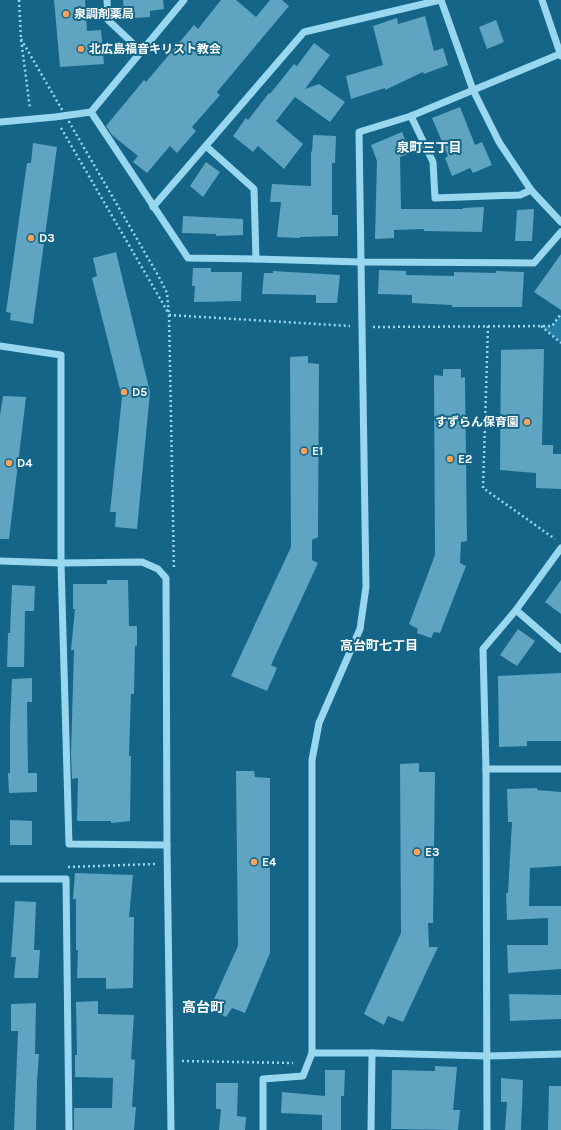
<svg xmlns="http://www.w3.org/2000/svg" width="561" height="1130" font-family="Karla,'Noto Sans JP',sans-serif">
<rect width="100%" height="100%" fill="#146588"/>
<!-- green -->
<polygon fill="#237fa6" points="561,314 561,343 541,326 552,326"/>
<!-- building -->
<g fill="#5fa4c0">
<polygon points="54,0 85,0 87,31 101,30 104,64 60,67"/>
<polygon points="123,0 163,0 164,9 150,11 150,17 135,18 134,13 124,14"/>
<polygon points="221,0 236,0 256,17 270,0 282,0 289,6 217,92 220,95 192,127 196,131 177,153 170,146 147,173 133,162 138,156 112,135 106,126 144,80 146,82 194,25 198,29"/>
<polygon points="425,16 434,51 443,48 448,65 424,74 423,72 385,90 385,88 351,99 346,76 383,65 373,26 397,18 398,24"/>
<polygon points="496,20 504,42 487,49 479,27"/>
<polygon points="314,43 330,55 305,89 319,84 345,102 330,122 295,97 276,121 303,144 284,169 258,146 253,152 233,136 246,118 248,120 269,93 270,94 294,64 297,66"/>
<polygon points="460,107 475,145 482,142 492,165 473,173 470,168 452,176 445,158 448,156 432,118"/>
<polygon points="402,132 410,153 400,157 401,209 463,209 463,208 484,207 482,232 424,231 424,229 394,230 394,238 375,239 377,161 371,145"/>
<polygon points="313,135 336,136 335,163 332,163 332,215 338,215 338,236 300,237 300,238 277,237 281,202 270,202 272,184 311,186 311,151 312,152"/>
<polygon points="33,143 57,147 33,324 10,320 11,313 6,312 27,163 31,163"/>
<polygon points="206,162 220,172 203,197 190,186"/>
<polygon points="534,209 532,241 515,241 517,210"/>
<polygon points="183,216 243,219 243,235 216,236 216,234 182,233"/>
<polygon points="116,252 150,392 137,529 115,527 116,512 110,512 122,397 92,278 97,276 93,258"/>
<polygon points="561,254 561,310 534,292"/>
<polygon points="193,268 211,268 211,272 242,272 241,301 194,302 195,286 192,286"/>
<polygon points="379,270 406,271 406,275 454,276 454,272 496,273 496,271 524,272 522,307 452,307 452,305 412,303 412,295 378,294"/>
<polygon points="273,271 340,275 337,303 316,303 316,295 262,294 264,273 273,273"/>
<polygon points="544,349 542,445 553,445 553,454 561,454 561,489 536,488 536,473 500,470 501,350"/>
<polygon points="308,356 308,363 319,364 318,537 312,540 312,560 318,563 271,665 277,668 267,691 231,676 291,547 290,357"/>
<polygon points="443,369 461,369 461,378 465,377 467,541 461,542 460,563 466,566 440,633 434,632 431,638 417,633 418,629 409,624 435,555 434,375 443,376"/>
<polygon points="3,396 26,397 9,539 0,539 0,416"/>
<polygon points="107,580 128,580 129,626 137,626 137,646 135,646 134,694 131,694 129,756 131,756 130,821 111,823 111,821 77,821 78,778 72,779 71,754 74,650 71,650 75,609 73,609 73,584 107,584"/>
<polygon points="561,580 561,614 545,602"/>
<polygon points="12,585 35,586 34,611 25,611 24,667 7,667 8,633 10,633"/>
<polygon points="518,629 535,641 517,666 500,655"/>
<polygon points="561,673 561,741 527,741 527,746 499,747 498,676"/>
<polygon points="32,678 32,702 27,702 28,773 37,773 37,792 9,793 8,773 10,773 10,727 12,679"/>
<polygon points="419,763 419,772 435,772 433,923 428,923 429,947 438,947 403,1022 388,1016 384,1025 364,1014 401,933 400,764"/>
<polygon points="236,771 254,771 255,777 270,778 270,953 245,1013 232,1008 226,1017 210,1008 238,946"/>
<polygon points="537,788 537,790 561,792 561,866 530,868 529,906 561,906 561,969 508,973 507,945 548,945 548,918 507,920 506,893 508,893 512,822 508,822 507,789"/>
<polygon points="10,820 32,821 32,845 10,845"/>
<polygon points="75,873 133,875 129,917 134,917 133,988 106,989 106,978 77,978 78,950 76,950 76,899 73,899"/>
<polygon points="15,901 36,902 34,950 40,950 38,978 14,978 16,957 11,957"/>
<polygon points="509,994 561,995 561,1019 510,1021"/>
<polygon points="98,1001 98,1014 134,1015 131,1059 135,1060 132,1107 136,1107 134,1130 74,1130 74,1108 112,1108 113,1078 75,1077 75,1055 77,1055 76,1002"/>
<polygon points="36,1003 35,1054 39,1054 37,1081 36,1130 14,1130 18,1031 11,1031 11,1004"/>
<polygon points="435,1066 457,1067 453,1110 460,1110 458,1130 391,1129 392,1070 435,1071"/>
<polygon points="325,1070 345,1070 344,1096 341,1096 341,1130 322,1130 322,1115 281,1113 282,1092 325,1096"/>
<polygon points="501,1078 523,1080 521,1130 505,1130 507,1102 501,1102"/>
<polygon points="216,1083 238,1083 237,1116 246,1117 245,1130 219,1130 221,1109 216,1109"/>
<polygon points="549,1086 561,1086 561,1130 548,1130"/>
</g>
<g fill="none" stroke-linecap="round" stroke-linejoin="round">
<!-- path -->
<g stroke="#99d7ef" stroke-width="2.5" stroke-dasharray="2 3" stroke-linecap="butt">
<polyline points="19,0 21,39 30,109"/>
<polyline points="61,128 169,314"/>
<polyline points="159,277 167,293 169,315 174,570"/>
<polyline points="169,315 350,326"/>
<polyline points="488,326 483,488 555,539"/>
<polyline points="541,326 561,343"/>
<polyline points="373,327 552,326 561,314"/>
<polyline points="68,867 155,864"/>
<polyline points="182,1061 293,1063"/>
</g>
<!-- minor -->
<g stroke="#99d7ef" stroke-width="7">
<polyline points="107,0 108,20 141,51"/>
<polyline points="441,0 473,90 499,142 531,190 561,222"/>
<polyline points="542,0 561,56"/>
<polyline points="91,112 188,258 256,259 360,262 534,263 561,232"/>
<polyline points="411,116 433,162 435,198 520,195 531,190"/>
<polyline points="0,122 55,117 91,112 184,0"/>
<polyline points="206,146 254,189 256,259"/>
<polyline points="153,207 304,32 440,0"/>
<polyline points="0,346 61,355 61,563 69,844 167,845"/>
<polyline points="0,561 61,563 142,562 158,569 166,578 167,845 171,1130"/>
<polyline points="516,610 561,649"/>
<polyline points="486,769 561,769"/>
<polyline points="0,879 66,879 69,1130"/>
<polyline points="312,1053 372,1053 487,1056 561,1054"/>
<polyline points="263,1130 263,1079 303,1076 312,1053 312,760 319,723 360,629 366,587 359,132 411,116 560,54"/>
<polyline points="371,1130 372,1053"/>
<polyline points="487,1130 486,769 483,649 516,610 561,548"/>
</g>
<!-- path-bridge -->
<polyline stroke="#99d7ef" stroke-width="2.5" stroke-dasharray="2 3" stroke-linecap="butt" points="21,39 159,277"/>
</g>
<!-- markers -->
<g fill="#ffa257" stroke="#146588" stroke-width="1.5">
<circle cx="66" cy="14" r="4"/>
<circle cx="81" cy="49" r="4"/>
<circle cx="31" cy="238" r="4"/>
<circle cx="124" cy="392" r="4"/>
<circle cx="527" cy="422" r="4"/>
<circle cx="304" cy="451" r="4"/>
<circle cx="450" cy="459" r="4"/>
<circle cx="9" cy="463" r="4"/>
<circle cx="417" cy="852" r="4"/>
<circle cx="254" cy="862" r="4"/>
</g>
<g text-anchor="middle" dominant-baseline="central" stroke-width="4" stroke-linejoin="round" paint-order="stroke">
<!-- poi labels -->
<g font-size="12" font-weight="bold" fill="#fff" stroke="#146588" text-anchor="start">
<text x="74" y="14">泉調剤薬局</text>
<text x="89" y="49">北広島福音キリスト教会</text>
<text x="39" y="238">D3</text>
<text x="132" y="392">D5</text>
<text x="519" y="422" text-anchor="end">すずらん保育園</text>
<text x="312" y="451">E1</text>
<text x="458" y="459">E2</text>
<text x="17" y="463">D4</text>
<text x="425" y="852">E3</text>
<text x="262" y="862">E4</text>
</g>
<!-- neighbourhood labels -->
<g font-size="13" font-weight="bold" fill="#fff" stroke="#146588">
<text x="429" y="147">泉町三丁目</text>
<text x="379" y="645">高台町七丁目</text>
</g>
<!-- quarter labels -->
<g font-size="14" font-weight="bold" fill="#fff" stroke="#146588">
<text x="203" y="1007">高台町</text>
</g>
</g>
</svg>
